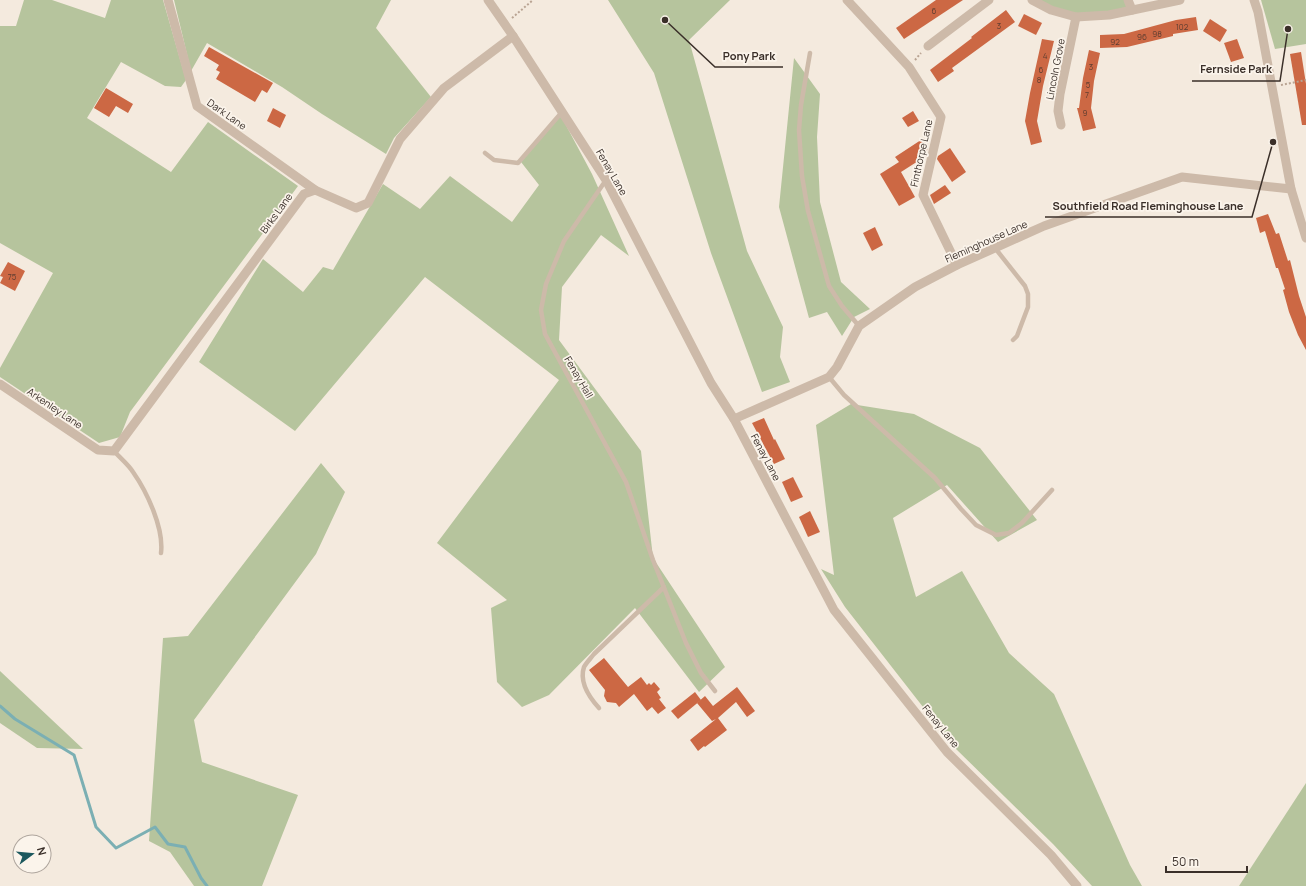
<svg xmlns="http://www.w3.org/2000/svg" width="1306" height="886" font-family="Manrope,sans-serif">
<rect width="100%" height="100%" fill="#f4eade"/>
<!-- green -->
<g fill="#b6c49d">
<polygon points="24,0 52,0 105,18 111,0 163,0 186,80 181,87 165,86 121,62 87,118 171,172 208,122 298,186 130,412 120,437 99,443 0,377 0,368 53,273 0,243 0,26 16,26"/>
<polygon points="174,0 391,0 376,28 431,97 394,138 386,154 322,114 282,87 207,43 191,71"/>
<polygon points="608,0 730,0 689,40 747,251 783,327 780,357 790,382 762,392 711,253 654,73"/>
<polygon points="1032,0 1128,0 1132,10 1076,17"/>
<polygon points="1261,0 1306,0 1306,44 1275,49"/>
<polygon points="794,58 820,94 817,137 820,202 841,282 870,309 854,317 842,336 827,312 809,318 779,207"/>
<polygon points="560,114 592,174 629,256 601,235 562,287 559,340 641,451 653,558 725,667 699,692 635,608 549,695 522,707 497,682 491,608 507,600 437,543 559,380 425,277 295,431 199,362 263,259 303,292 323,267 333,270 383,184 420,209 450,176 512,222 539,185 521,162"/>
<polygon points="851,404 914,414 980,448 1037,520 998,542 947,485 893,518 916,597 962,571 1009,653 1054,694 1130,865 1142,886 1092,886 1053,844 955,748 845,607 821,569 834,575 816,425"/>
<polygon points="321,463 345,492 316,554 194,720 202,762 298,795 262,886 194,886 170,852 149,841 163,638 188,636"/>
<polygon points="0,671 83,749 37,748 0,723"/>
<polygon points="1306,783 1306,886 1239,886"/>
</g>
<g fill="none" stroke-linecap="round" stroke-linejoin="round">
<!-- stream -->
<polyline stroke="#7bafb3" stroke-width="3" points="0,706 15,719 74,755 96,827 116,848 155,827 168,844 185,847 201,878 207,886"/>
</g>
<!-- building -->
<g fill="#cc6844">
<polygon points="936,0 963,0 904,39 896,28"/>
<polygon points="1006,10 1015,22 952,68 954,71 938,82 930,70 972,38 971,37"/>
<polygon points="1024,14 1042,23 1036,35 1018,26"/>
<polygon points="1196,17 1198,30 1173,34 1173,36 1127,47 1100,48 1100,35 1124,34 1176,20"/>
<polygon points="1210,19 1227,30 1220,42 1203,31"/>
<polygon points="1042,39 1054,41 1043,86 1037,121 1042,142 1031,145 1025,121 1030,93"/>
<polygon points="1237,39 1244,58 1231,62 1224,43"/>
<polygon points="209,47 273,83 267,93 262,90 255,102 216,79 220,72 216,70 219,65 204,56"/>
<polygon points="1089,50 1100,53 1094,81 1091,108 1096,128 1083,131 1077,108 1079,108 1083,78"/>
<polygon points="1301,52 1306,84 1306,125 1302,125 1290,54"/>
<polygon points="106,88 133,104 128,113 116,106 109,117 94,108"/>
<polygon points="273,108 286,115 280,128 267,121"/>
<polygon points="913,111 919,121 908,127 902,118"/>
<polygon points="924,138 928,145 926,156 901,172 915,197 899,206 880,174 899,162 895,157"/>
<polygon points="950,148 966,172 952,182 937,159 938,156"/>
<polygon points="945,185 951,193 934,204 930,195"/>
<polygon points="1268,214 1276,234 1279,233 1288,261 1290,260 1299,296 1306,317 1306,350 1298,335 1289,312 1283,290 1285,289 1278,268 1276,268 1265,231 1260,233 1256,218"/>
<polygon points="875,227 883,245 872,251 863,233"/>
<polygon points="8,262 25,271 15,291 0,283 3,277 0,276"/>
<polygon points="764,418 774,440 775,439 785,459 774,464 752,423"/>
<polygon points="793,477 803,497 791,502 782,482"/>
<polygon points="810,511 820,532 808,537 799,517"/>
<polygon points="604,658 628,687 641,677 647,685 649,683 651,685 654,682 660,689 657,692 661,698 659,699 666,708 658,714 652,707 647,711 634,694 619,707 616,703 607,702 604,696 605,690 589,670"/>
<polygon points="737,687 755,711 747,717 736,702 718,718 727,730 705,747 704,746 698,751 690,740 716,719 712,721 697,703 705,696 713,706"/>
<polygon points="695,692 701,700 678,719 671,711"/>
</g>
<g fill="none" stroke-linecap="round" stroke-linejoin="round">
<!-- path -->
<g stroke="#b9a493" stroke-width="2" stroke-dasharray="2 2" stroke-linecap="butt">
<polyline points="512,18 533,0"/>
<polyline points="915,60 921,53"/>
<polyline points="1281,85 1306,80"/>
</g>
<!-- service -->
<g stroke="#cdbaa9" stroke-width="4.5">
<polyline points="810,53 801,105 799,130 802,176 808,211 829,286 842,306 859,326"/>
<polyline points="485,153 494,160 518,163 562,112"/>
<polyline points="606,180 564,241 546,284 541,310 545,334 626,482 653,560 686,643 701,673 715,691"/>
<polyline points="995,248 1025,286 1028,294 1028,307 1017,336 1013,340"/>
<polyline points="829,377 844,395 935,478 961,509 976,525 996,535 1009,533 1022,523 1052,490"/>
<path d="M114 451C120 458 128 464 133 472 147 492 164 528 161 553"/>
<path d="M599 708C589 697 579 682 584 667 586 663 591 658 594 654L664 587"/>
</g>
<!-- minor -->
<g stroke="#cdbaa9" stroke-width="9">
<polyline points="168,0 197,106 315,190"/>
<polyline points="488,0 513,36 606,180 711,383 734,419 834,610 947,752 1051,855 1077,886"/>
<polyline points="847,0 909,67 941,117 923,195 957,265"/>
<polyline points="1032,0 1051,10 1076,17 1109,15 1180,0"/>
<polyline points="1128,0 1132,10"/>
<polyline points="1254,0 1258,12 1291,189 1306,238"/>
<polyline points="928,46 989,0"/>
<polyline points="1061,125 1058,111 1060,94 1076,17"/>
<polyline points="0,384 98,450 114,451 304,194 315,190 356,208 368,203 400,139 444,88 513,36"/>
<polyline points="734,419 829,377 837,367 859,326 915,287 957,265 1044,226 1182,177 1291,189"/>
</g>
</g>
<g text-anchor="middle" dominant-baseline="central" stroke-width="3.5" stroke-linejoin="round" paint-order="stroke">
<!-- number labels -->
<g font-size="8" fill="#5e3d30">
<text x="934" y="10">6</text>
<text x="999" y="25">3</text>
<text x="1182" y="26">102</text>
<text x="1157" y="33">98</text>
<text x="1142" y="36">96</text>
<text x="1115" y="41">92</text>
<text x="1045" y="55">4</text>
<text x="1091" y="66">3</text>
<text x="1041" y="69">6</text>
<text x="1039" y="79">8</text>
<text x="1088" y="84">5</text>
<text x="1087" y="94">7</text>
<text x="1085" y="112">9</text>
<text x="12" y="276">75</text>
</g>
<!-- street labels -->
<g font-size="10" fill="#3a2f29" stroke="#fbf4eb">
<text transform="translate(1055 69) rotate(-79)">Lincoln Grove</text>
<text transform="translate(227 114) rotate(35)">Dark Lane</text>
<text transform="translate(921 153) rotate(-77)">Finthorpe Lane</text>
<text transform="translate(612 172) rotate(60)">Fenay Lane</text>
<text transform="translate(276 213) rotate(-54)">Birks Lane</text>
<text transform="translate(986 241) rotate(-24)">Fleminghouse Lane</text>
<text transform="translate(579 377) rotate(60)">Fenay Hall</text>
<text transform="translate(55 408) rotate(34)">Arkenley Lane</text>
<text transform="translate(766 457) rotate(62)">Fenay Lane</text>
<text transform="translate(941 726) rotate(51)">Fenay Lane</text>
</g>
</g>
<!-- callouts -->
<path fill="none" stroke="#3a2f29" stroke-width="1.5" d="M665 20L715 67H783M1288 29L1280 81H1192M1273 142L1252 217H1045"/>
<g fill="#3a2f29" stroke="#fbf4eb" stroke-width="1.5">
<circle cx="665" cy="20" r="4"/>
<circle cx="1288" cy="29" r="4"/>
<circle cx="1273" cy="142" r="4"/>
</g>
<g font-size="11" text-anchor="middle" font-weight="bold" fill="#3a2f29" stroke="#fbf4eb" stroke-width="3.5" stroke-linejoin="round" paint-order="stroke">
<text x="749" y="60">Pony Park</text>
<text x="1236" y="73">Fernside Park</text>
<text x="1148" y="210">Southfield Road Fleminghouse Lane</text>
</g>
<!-- north arrow -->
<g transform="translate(32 854) rotate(74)"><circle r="19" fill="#fbf4eb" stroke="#aea59d"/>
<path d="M0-3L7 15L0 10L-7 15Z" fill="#1c585e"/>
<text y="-6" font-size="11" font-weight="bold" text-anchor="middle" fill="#3a2f29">N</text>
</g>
<!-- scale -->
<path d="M1166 866v6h81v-6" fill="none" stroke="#3a2f29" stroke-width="2"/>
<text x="1172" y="866" font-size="12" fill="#3a2f29" stroke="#fbf4eb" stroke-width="3" paint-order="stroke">50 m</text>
</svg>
